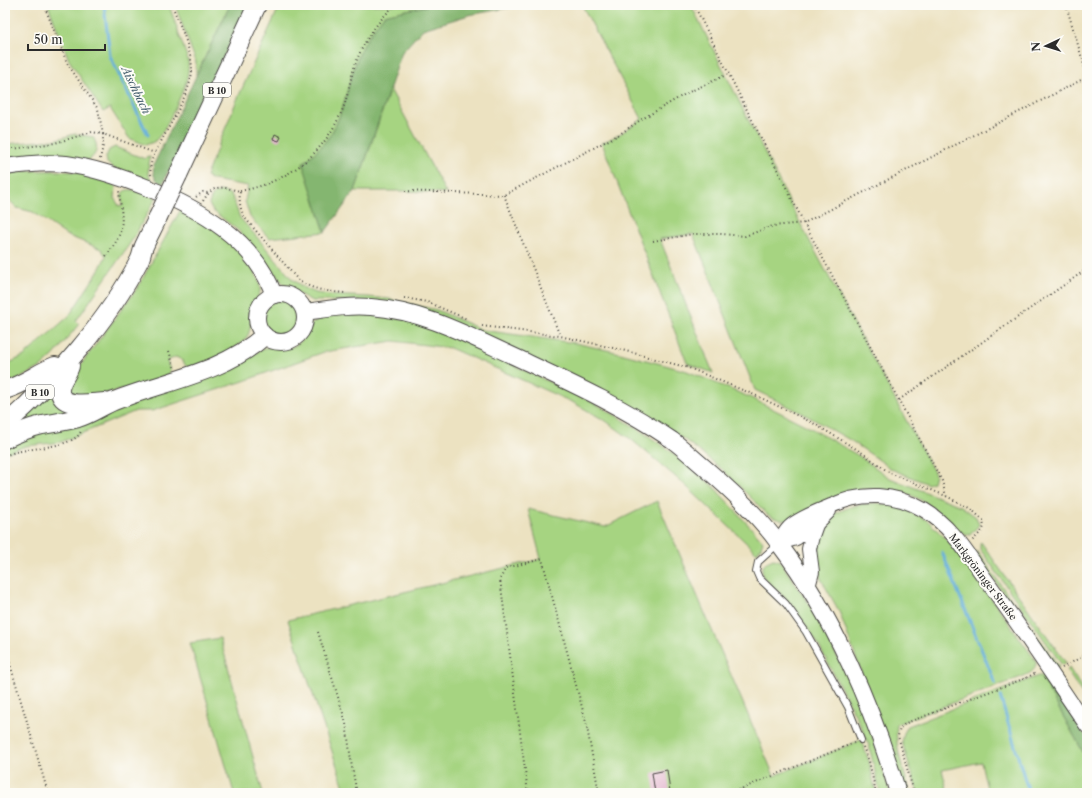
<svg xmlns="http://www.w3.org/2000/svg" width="1092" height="798" font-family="'Libre Caslon Text',serif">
<rect width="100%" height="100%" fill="#fdfcf7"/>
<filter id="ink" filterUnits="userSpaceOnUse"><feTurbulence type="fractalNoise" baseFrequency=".025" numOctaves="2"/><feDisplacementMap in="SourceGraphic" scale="8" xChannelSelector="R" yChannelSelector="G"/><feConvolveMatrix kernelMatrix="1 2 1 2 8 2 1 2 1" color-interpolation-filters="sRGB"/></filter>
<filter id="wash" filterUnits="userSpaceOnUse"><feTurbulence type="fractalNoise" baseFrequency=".012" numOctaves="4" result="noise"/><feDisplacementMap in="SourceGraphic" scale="16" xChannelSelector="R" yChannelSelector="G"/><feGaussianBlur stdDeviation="0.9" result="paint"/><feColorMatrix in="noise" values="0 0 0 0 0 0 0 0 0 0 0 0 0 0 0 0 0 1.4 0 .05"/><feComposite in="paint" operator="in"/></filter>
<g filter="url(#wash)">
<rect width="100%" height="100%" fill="#ece2c1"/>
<!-- green -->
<g fill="#a6d481" stroke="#688056">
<path d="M48 5H169L188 60C189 69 188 77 185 85 180 98 165 132 155 141 153 143 149 143 146 145L129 138 110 108 103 112 69 60Z"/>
<polygon points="175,5 230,5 196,76 196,62"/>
<path d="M280 5H430L384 15C372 31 361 46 355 65 347 88 344 111 332 132 325 144 313 154 303 163L325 232 269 238 250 217 245 201 248 186 213 180 206 176 236 102Z"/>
<polygon points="582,5 612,5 613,7 613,5 691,5 800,223 935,474 933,482 928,484 891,469 882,462 850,440 802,413 755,390 693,234 660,239 713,373 687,363 602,143 620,134 642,119"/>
<polygon points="390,89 446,193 405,191 355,191"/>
<path d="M75 134 93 137C99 147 97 154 89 160L5 161V144L54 140Z"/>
<polygon points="115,147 145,159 147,156 150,157 148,173 153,184 113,168 107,163 106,157 109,150"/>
<path d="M24 171C53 171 91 168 116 186L115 199 119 206 123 205C115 179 144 193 156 198L133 239 76 321 79 324 54 355 41 367 5 386V365L24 356 69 316 99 270 106 256 101 249 66 235 33 212 17 208 5 196V174Z"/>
<path d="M221 191 228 193 232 196 240 218 256 236 291 278 304 288 316 293 330 295 368 297 389 299 419 306 437 310 482 330 575 343 620 353 687 371 749 397 807 426 859 456 890 478 961 506 976 517 979 525 970 535C954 533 941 515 929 505 900 484 858 485 827 500 814 506 802 514 789 520 781 521 776 519 768 515L722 469 685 440 615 398 357 301H312L285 286 250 243 239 231 212 210 209 204 211 198 215 193Z"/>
<path d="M181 209C194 217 214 227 224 237 236 248 262 274 260 291 259 298 255 302 253 308 250 317 252 326 248 335 240 351 204 362 188 369L182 360 176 357 167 361 170 370 169 375 138 386 86 398 72 394 69 389 74 374 138 287Z"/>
<circle cx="281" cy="318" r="18"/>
<path d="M343 314H367L406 320 454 337 598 405 635 427 669 450 713 486 763 541 761 547 757 553 685 485 632 440 606 421 574 403 450 348 393 341 324 352 241 382 152 411H136L61 442 26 446 5 453V445L247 358C254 355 262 348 269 347 278 346 285 350 294 346 306 340 305 331 313 323 321 316 333 316 343 314Z"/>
<polygon points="51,391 76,411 16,426"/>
<polygon points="657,501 774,776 861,740 869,761 876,793 734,793 748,786 731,793 346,793 288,620 541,559 528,509 605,527"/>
<path d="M876 503 890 505 903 508 927 520 957 550 1036 661C1036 670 1032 672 1024 676L897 724C894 748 904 770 910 793H905L839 611 821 579 816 566 815 539 827 520 836 513 850 507 862 504Z"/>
<polygon points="981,542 1066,663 1062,665 980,549 980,544"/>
<polygon points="977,551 1059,667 1057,668 979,559"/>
<polygon points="773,559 779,560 813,610 844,670 868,722 890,793 880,793 869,746 861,726 818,644 793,606 763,577 762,569 765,563"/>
<polygon points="220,638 263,793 234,793 190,643"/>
<polygon points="1069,668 1087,696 1087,701 1067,671"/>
<polygon points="1038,676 1044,676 1043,680 1087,759 1087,793 988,793 981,762 942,770 948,793 918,793 902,742 904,733 908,726"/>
</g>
<!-- forest -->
<g fill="#84b66f" stroke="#58704d">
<path d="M230 5H248L172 167 167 173 163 184C154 181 152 173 154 164Z"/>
<path d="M430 5H524L469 15 423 29 402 52 355 191 325 232 303 164C313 154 325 144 332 132 344 111 347 88 355 65 361 46 372 31 384 15Z"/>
<polygon points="1044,676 1047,677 1087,738 1087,759 1043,680"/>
</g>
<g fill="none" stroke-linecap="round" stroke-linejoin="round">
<!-- stream -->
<g stroke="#64afdc" stroke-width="3">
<polyline points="104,5 110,56 148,135"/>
<polyline points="942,552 995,683"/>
<polyline points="1000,696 1029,793"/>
</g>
</g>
<g id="blocks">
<!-- building -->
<g fill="#e2b4ce">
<polygon points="275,134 281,137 279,141 273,139"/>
<polygon points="667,770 670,792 655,793 652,773"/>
</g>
</g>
</g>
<g filter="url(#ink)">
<use href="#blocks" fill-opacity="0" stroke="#484642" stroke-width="1"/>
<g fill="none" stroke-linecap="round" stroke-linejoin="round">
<defs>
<polyline id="service" points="778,544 758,562 756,571 759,578 786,604 806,632 848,707 861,740"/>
<g id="tertiary">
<path d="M779 543C782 538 785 532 789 528 795 520 821 510 831 506 862 491 895 493 924 510 950 525 967 553 984 577 1020 626 1053 676 1087 726"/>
<polyline points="779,543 796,538 818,522 829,511"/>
<polyline points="808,587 812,572 809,549 812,536 817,522"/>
</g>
<g id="secondary">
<path d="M5 167C25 164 46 162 66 164 94 168 121 177 148 188 200 209 254 239 274 295"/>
<circle cx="281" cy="318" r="24"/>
<path d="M305 312C327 309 348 305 371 307 425 311 473 338 522 360 573 384 625 408 672 440 683 448 693 458 704 467 731 490 758 515 779 544 833 615 873 708 898 793"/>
</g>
<g id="primary">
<polyline points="178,175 257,5"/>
<path d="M70 366C68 374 61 380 60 389 58 410 93 402 105 402"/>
<path d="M5 390C25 384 37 373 55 366"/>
<path d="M5 425C55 381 108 321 139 261 142 256 142 249 145 244 149 235 154 226 158 217"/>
<path d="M5 439C17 433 29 428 42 425 54 423 67 421 78 418 91 414 102 406 114 401 165 381 223 373 264 336"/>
</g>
</defs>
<!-- service casing -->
<use href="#service" stroke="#484642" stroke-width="8"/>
<!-- tertiary casing -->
<use href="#tertiary" stroke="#484642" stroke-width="16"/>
<!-- secondary casing -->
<use href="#secondary" stroke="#484642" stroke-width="18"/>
<!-- primary casing -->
<use href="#primary" stroke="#484642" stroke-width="20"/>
<!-- path -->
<g stroke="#484642" stroke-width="2" stroke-dasharray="1 3" stroke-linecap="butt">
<polyline points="694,5 804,223 942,481 946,496"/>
<polyline points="1066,5 1087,75"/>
<polyline points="5,150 55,143 92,132 103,134 98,109 67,63 44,5"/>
<polyline points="100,159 103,146 103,134 155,153"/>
<path d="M151 175C148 162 157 149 163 138 172 121 192 88 192 70 192 51 179 23 172 5"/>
<path d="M240 191C285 183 321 157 340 115 348 100 349 82 355 65 363 42 377 22 395 5"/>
<polyline points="405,191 504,195 620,134 642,119 689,92 728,74"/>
<polyline points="504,195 560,336"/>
<polyline points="196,197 203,192 208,193"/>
<path d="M203 201C214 183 221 187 240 191 239 202 240 209 245 218L299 281C314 290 329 292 346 293"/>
<polyline points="653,241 693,234 721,234 745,236 773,226 804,223 1087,77"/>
<path d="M106 256C127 230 122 221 119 191"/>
<polyline points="404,298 427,302 467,319"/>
<polyline points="482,326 560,336 622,350 689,368 757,396 813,423 861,452 890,473 946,496 971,509 983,520 984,527 982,531 972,541"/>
<polyline points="169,351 174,367"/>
<polyline points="899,400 1087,269"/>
<path d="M5 456C23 446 74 450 81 431"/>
<polyline points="318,632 346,723 352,768 357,793"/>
<polyline points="5,647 48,793"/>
<polyline points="1062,668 1087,654"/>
<polyline points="863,747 869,761 876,793"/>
<polyline points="528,793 500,579 506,568 542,559 586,722 599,793"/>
<polyline points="731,793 854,743"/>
<polyline points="914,793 898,736 900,728 906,723 1026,678 1036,673"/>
</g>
<!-- service -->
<use href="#service" stroke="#fff" stroke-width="6"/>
<!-- tertiary -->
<use href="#tertiary" stroke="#fff" stroke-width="14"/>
<!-- secondary -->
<use href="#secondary" stroke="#fff" stroke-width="16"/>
<!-- primary -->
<use href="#primary" stroke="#fff" stroke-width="18"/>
<defs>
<polyline id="primary-bridge" points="158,217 178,175"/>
</defs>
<!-- primary-bridge casing -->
<use href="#primary-bridge" stroke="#484642" stroke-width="20" stroke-linecap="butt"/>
<!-- primary-bridge -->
<use href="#primary-bridge" stroke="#fff" stroke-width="18"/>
</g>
</g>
<g text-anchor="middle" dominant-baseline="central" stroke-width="4" stroke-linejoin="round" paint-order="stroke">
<!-- shield labels -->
<g fill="#fdfcf7" stroke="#6a6a68" stroke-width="1">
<rect x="203" y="83" width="28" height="14" rx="3"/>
<rect x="26" y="385" width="28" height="14" rx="3"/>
</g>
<g font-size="9" font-weight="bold" fill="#2b2b2b">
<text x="217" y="90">B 10</text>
<text x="40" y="392">B 10</text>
</g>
<!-- street labels -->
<g font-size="10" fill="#2b2b2b" stroke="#fdfcf7">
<text transform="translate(983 577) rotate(53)">Markgröninger Straße</text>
</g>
<!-- water labels -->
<g font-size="11" font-style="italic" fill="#3f5969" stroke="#fdfcf7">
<text transform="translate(136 90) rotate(64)">Aischbach</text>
</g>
</g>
<!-- margin -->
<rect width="1092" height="798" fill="none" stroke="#fdfcf7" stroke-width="20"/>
<!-- north arrow -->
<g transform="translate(1046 46) rotate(266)" stroke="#fdfcf7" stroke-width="3" paint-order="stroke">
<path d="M0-3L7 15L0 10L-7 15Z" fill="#2b2b2b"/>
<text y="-6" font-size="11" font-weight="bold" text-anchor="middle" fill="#2b2b2b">N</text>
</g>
<!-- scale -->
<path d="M28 44v6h77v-6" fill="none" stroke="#2b2b2b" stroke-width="2"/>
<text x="34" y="44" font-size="12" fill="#2b2b2b" stroke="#fdfcf7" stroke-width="3" paint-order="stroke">50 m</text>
</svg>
